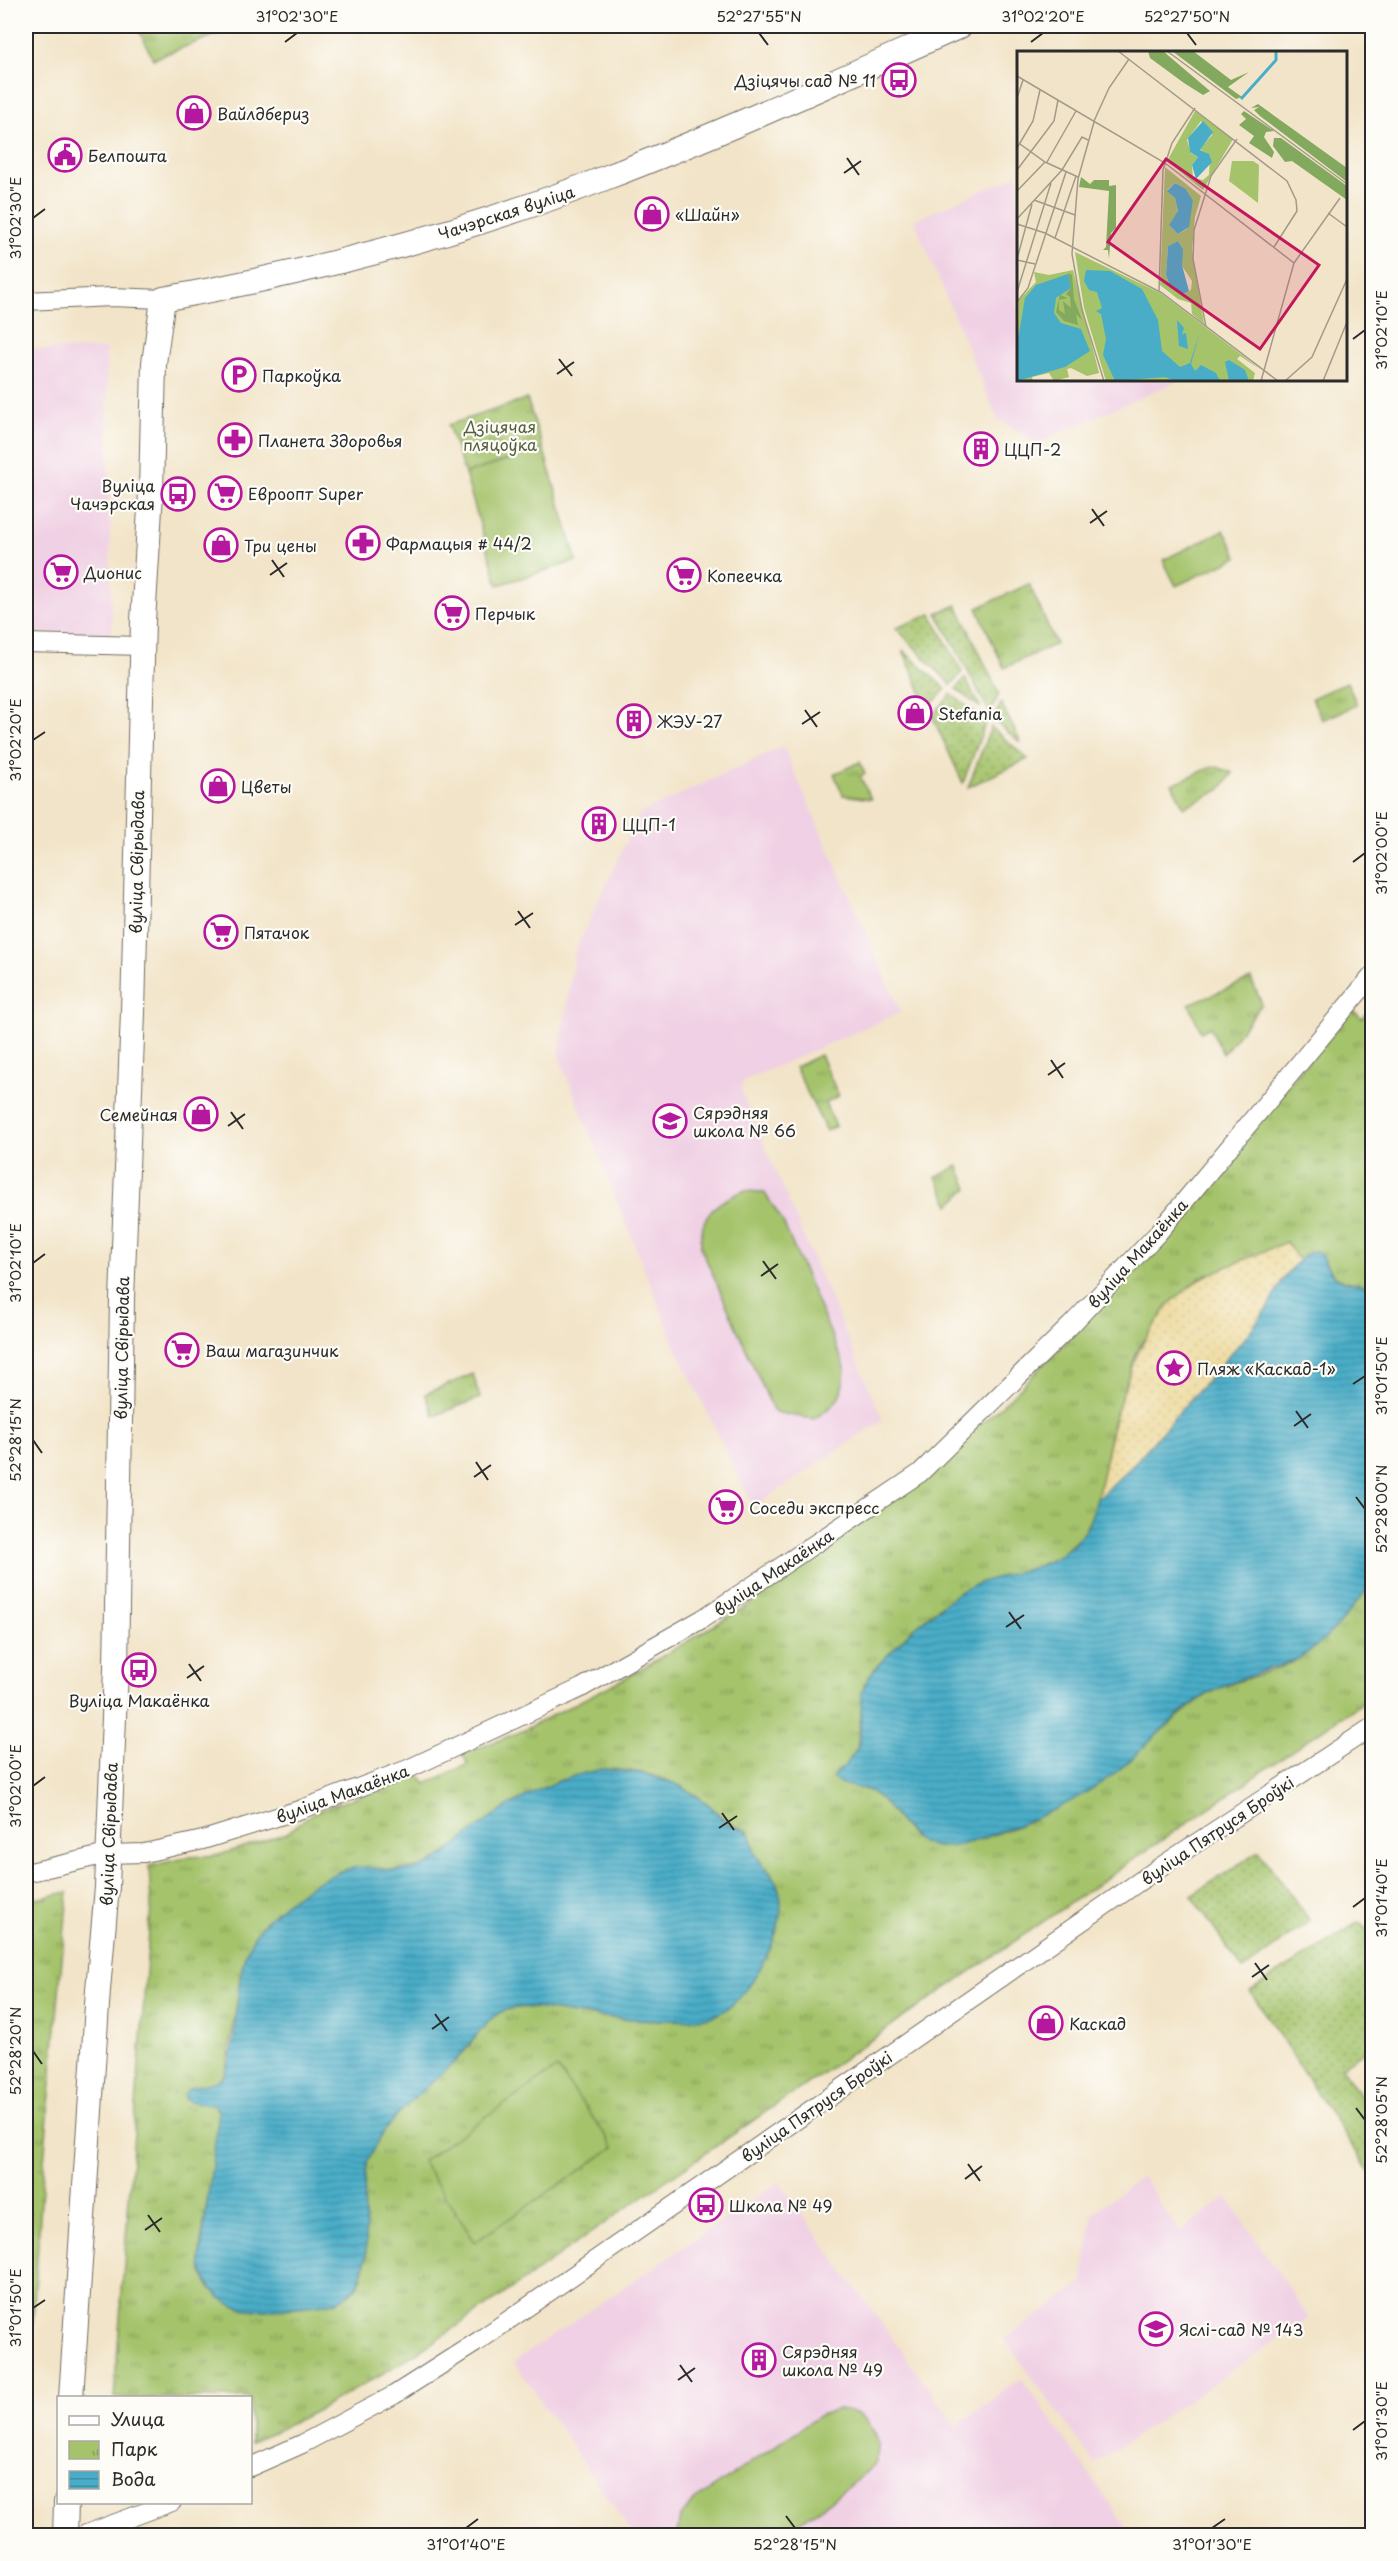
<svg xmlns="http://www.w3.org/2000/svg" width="1398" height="2561" font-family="'Playpen Sans',sans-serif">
<defs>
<pattern id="grass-dots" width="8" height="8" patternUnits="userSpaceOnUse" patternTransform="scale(1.5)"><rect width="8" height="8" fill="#a4c36b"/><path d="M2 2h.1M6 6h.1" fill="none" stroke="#869f58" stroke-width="1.8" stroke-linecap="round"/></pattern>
<pattern id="sand-dots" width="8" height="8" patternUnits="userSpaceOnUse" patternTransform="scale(1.5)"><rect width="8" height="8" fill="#eeda9e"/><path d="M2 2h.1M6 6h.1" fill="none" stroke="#cb8" stroke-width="1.8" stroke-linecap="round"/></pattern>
<pattern id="park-tufts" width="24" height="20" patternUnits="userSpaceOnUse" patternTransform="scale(1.5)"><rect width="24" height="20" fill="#a4c36b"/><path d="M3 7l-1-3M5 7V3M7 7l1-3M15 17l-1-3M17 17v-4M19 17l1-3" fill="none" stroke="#869f58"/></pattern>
<pattern id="water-rules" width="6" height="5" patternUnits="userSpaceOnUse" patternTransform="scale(1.5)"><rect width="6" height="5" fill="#49adc8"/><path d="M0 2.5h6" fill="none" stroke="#3d8da3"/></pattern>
</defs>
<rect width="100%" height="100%" fill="#fdfcf7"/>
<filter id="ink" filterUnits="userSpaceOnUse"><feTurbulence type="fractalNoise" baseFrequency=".0167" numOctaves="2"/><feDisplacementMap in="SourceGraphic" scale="12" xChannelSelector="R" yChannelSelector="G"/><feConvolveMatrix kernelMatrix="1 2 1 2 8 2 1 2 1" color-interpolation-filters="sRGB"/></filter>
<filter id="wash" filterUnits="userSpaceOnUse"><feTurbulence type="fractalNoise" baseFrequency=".008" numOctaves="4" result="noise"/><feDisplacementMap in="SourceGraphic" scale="24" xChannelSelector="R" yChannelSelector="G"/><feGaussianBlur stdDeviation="1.35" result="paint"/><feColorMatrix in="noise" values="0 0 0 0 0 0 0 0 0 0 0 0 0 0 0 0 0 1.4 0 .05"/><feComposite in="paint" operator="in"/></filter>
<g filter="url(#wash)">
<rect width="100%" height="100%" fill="#f2e4c8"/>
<!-- built -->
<g fill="#f0d0e4">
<polygon points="1018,175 1018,380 1180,380 1036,443 997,418 914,220"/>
<polygon points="26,349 106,349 112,634 26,632"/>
<polygon points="783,746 901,1012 743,1081 741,1091 883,1420 753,1507 674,1343 559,1057 575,951 639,814"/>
<polygon points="1142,2176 1179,2232 1227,2197 1309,2318 1095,2464 1004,2339 1082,2284 1093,2213"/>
<polygon points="779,2182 956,2426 1021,2378 1132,2535 633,2535 514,2362"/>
</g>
<!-- grass -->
<g fill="url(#grass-dots)" stroke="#68774b" stroke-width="1.5">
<polygon points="957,605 999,694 990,713 937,613"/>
<polygon points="931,614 962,672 951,685 896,628"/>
<polygon points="903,650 946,689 928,708"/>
<polygon points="965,678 981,708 956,689"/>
<polygon points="951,694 986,721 963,783 932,716"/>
<polygon points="1001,703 1021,743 993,720"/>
<polygon points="991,727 1028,759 968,787"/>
<polygon points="1259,1851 1310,1921 1243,1970 1191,1896"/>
<polygon points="1359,1922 1372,1935 1372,2049 1371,2047 1341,2067 1369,2109 1372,2107 1372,2176 1250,1991"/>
</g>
<!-- sand -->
<path fill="url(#sand-dots)" stroke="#8c8264" stroke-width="1.5" d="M1286 1242 1299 1260 1284 1278 1268 1307 1248 1334 1130 1468 1097 1499C1112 1427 1131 1316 1202 1278 1228 1263 1258 1254 1286 1242Z"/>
<!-- park -->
<g fill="url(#park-tufts)" stroke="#68774b" stroke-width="1.5" fill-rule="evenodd">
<polygon points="137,26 215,26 218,34 153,59"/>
<polygon points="527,399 543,448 465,474 448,425"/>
<polygon points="1029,584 1056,644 1004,668 977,608"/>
<polygon points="1347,682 1357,705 1322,720 1312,698"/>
<polygon points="860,762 865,774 860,776 871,799 843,795 834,774"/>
<polygon points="1214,766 1233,773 1220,790 1184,807 1172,784"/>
<polygon points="1251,979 1262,1004 1223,1054 1210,1027 1201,1032 1189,1004"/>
<path d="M1372 1006V1287C1346 1278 1335 1287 1323 1256L1303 1257 1299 1260 1286 1242 1200 1278 1169 1304 1137 1351 1113 1422 1095 1509 1083 1534 1058 1557 940 1606 913 1629 874 1669 864 1685 857 1749 846 1765 834 1774 841 1784C851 1788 861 1785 871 1791 893 1806 906 1843 935 1846 976 1850 1078 1802 1110 1776 1142 1751 1170 1720 1204 1697 1233 1678 1271 1676 1300 1657 1329 1638 1350 1610 1372 1583V1696C1138 1857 904 2019 668 2179 532 2272 403 2376 251 2442L250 2398H114L151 1905 149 1866 190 1857 219 1855 287 1833 314 1812 420 1775 426 1784 468 1764 462 1754 520 1732 627 1677 745 1607 827 1550 940 1460 1007 1401 1072 1336 1352 1010 1362 1018ZM603 1769C637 1769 671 1778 699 1797 721 1812 720 1823 748 1830 752 1838 751 1845 755 1853 760 1863 770 1870 775 1880 787 1904 775 1946 760 1967 749 1982 739 2002 723 2011 699 2027 607 2018 575 2014 549 2011 514 1999 492 2018 480 2029 472 2044 461 2055 427 2090 378 2117 365 2168 356 2203 379 2262 354 2290 342 2304 268 2314 251 2309 241 2306 225 2299 216 2293 202 2283 201 2264 200 2249L220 2114 214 2105 184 2099 216 2082 225 2074 243 1967 262 1925 270 1917 310 1888 339 1871 407 1870 425 1866 442 1856 511 1804 558 1781Z"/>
<polygon points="820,1055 839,1096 825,1103 836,1126 826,1131 795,1067"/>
<polygon points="958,1166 968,1188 950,1205 936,1177"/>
<polygon points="473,1374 480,1398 434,1416 425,1394"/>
<polygon points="68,1892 43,2172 26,2420 26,1901"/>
</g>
<!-- pitch -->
<g fill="#a4c36b" stroke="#68774b" stroke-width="1.5">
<polygon points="543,448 577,561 498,585 465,474"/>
<polygon points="1224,530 1238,557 1176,586 1163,560"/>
<path d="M744 1191 764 1192 782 1220 845 1367C842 1398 840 1403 813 1419L774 1412 701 1248C699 1214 714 1203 744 1191Z"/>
<polygon points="557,2068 614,2147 475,2242 422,2161"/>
<path d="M837 2409C852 2410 865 2415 872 2428 879 2438 880 2452 874 2463 869 2474 792 2529 778 2535 767 2539 694 2536 677 2535L680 2517 693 2502 819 2416Z"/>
</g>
<!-- water -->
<g fill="url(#water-rules)" stroke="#3a6c7a" stroke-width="1.5">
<path d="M1317 1251C1325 1257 1325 1265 1331 1272 1341 1285 1358 1282 1372 1287V1583C1351 1610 1329 1640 1299 1658 1269 1671 1235 1678 1206 1695 1174 1714 1148 1745 1120 1769 1083 1799 1043 1816 999 1832 980 1839 954 1850 933 1846 906 1841 895 1810 876 1795 862 1783 840 1791 833 1776L846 1765 857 1749 860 1737 862 1692 869 1676 882 1661 913 1629 959 1592 981 1582 1039 1566 1058 1557 1076 1542 1088 1526 1097 1499 1130 1468 1248 1334 1268 1307 1284 1278 1299 1260 1310 1252Z"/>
<path d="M603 1769 642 1773 679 1785 707 1803 728 1824 750 1833C753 1840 752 1848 756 1855 763 1866 773 1874 778 1887 788 1915 770 1953 755 1977 746 1992 734 2006 718 2014 694 2026 592 2017 562 2012 539 2009 512 2001 493 2017 478 2030 469 2047 455 2061 424 2092 388 2114 370 2156 351 2199 391 2285 333 2302 324 2305 314 2305 304 2306 282 2308 255 2314 233 2305 214 2297 200 2277 200 2257L219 2111 214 2105 189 2101 183 2095C189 2081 215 2088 225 2074 242 2033 230 1970 256 1933 273 1908 331 1867 362 1867 383 1867 405 1875 425 1866 444 1858 459 1841 476 1829 514 1800 555 1777 603 1769Z"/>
</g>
</g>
<g filter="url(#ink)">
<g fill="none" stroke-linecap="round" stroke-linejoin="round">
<defs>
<g id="minor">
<polyline points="26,301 111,297 163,299"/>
<polyline points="26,643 142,646"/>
<polyline points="26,1873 107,1854 144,1853 203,1840 302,1809 408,1769 581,1688 702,1619 773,1572 920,1473 1071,1325 1158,1233 1372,976"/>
<polyline points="250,2467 302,2444 394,2395 480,2340 1163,1865 1372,1727"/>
<polyline points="81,2536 172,2502"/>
</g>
<g id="major">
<path d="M71 2398 98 1990 107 1887 116 1669 122 1299 133 1012 143 621 151 493 154 363 163 299C313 272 464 233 605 178 725 132 843 78 960 26"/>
<polyline points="65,2536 66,2502"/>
</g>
</defs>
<!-- minor casing -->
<use href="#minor" stroke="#716c62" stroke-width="20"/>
<!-- major casing -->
<use href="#major" stroke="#716c62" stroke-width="26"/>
<!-- minor -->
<use href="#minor" stroke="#fff" stroke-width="18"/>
<!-- major -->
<use href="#major" stroke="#fff" stroke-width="24"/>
</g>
</g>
<!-- ticks -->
<path fill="none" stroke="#2b2b2b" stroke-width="2" d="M759 33 768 45M1187 33 1196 45M285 42 297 33M1031 42 1043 33M847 158 859 175M844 173 861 161M33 218 45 209M1353 339 1365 330M559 359 572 376M557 374 574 362M1092 509 1104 526M1090 523 1107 511M272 560 284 577M270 575 287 563M805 710 817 727M802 724 820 712M33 740 45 732M1353 862 1365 853M518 911 530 928M515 925 533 913M1051 1060 1063 1078M1048 1075 1065 1063M231 1112 243 1129M228 1126 245 1114M763 1261 776 1279M33 1263 45 1254M761 1276 778 1264M1353 1384 1365 1376M1296 1411 1308 1428M1294 1426 1311 1414M33 1440 42 1453M476 1462 488 1480M474 1477 491 1465M1356 1497 1365 1509M1009 1612 1021 1629M1006 1627 1024 1615M189 1664 201 1681M187 1678 204 1666M33 1786 45 1777M722 1813 734 1830M719 1828 737 1816M1353 1907 1365 1898M1255 1963 1267 1980M1252 1977 1269 1965M435 2014 447 2031M432 2029 449 2017M33 2051 42 2064M1356 2108 1365 2120M968 2164 980 2181M965 2179 982 2166M148 2215 160 2232M145 2230 162 2218M33 2308 45 2300M680 2365 692 2382M678 2380 695 2368M1353 2430 1365 2421M786 2516 795 2528M466 2528 478 2519M1212 2528 1225 2519"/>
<!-- icons -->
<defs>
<symbol id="bus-ring" viewBox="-11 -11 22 22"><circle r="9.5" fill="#fdfcf7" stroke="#b5179e" stroke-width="1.5"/><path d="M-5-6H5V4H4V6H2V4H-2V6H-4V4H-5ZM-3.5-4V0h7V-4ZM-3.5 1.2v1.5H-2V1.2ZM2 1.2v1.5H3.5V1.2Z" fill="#b5179e"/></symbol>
<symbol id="shop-ring" viewBox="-11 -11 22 22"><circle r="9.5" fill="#fdfcf7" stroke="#b5179e" stroke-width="1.5"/><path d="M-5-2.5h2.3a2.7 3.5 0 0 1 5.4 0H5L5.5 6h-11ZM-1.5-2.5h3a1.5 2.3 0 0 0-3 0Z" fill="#b5179e"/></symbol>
<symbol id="civic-ring" viewBox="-11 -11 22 22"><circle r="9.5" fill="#fdfcf7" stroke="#b5179e" stroke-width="1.5"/><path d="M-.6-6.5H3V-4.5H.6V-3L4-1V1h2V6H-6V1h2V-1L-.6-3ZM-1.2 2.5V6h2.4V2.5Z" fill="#b5179e"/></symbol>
<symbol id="parking-ring" viewBox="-11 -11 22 22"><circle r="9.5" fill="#fdfcf7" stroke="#b5179e" stroke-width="1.5"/><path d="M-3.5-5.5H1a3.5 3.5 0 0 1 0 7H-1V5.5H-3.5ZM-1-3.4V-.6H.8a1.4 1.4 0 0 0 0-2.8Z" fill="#b5179e"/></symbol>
<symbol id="pharmacy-ring" viewBox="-11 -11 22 22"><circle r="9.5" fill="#fdfcf7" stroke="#b5179e" stroke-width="1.5"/><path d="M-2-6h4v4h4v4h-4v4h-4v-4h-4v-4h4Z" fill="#b5179e"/></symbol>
<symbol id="building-ring" viewBox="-11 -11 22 22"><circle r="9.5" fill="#fdfcf7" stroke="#b5179e" stroke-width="1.5"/><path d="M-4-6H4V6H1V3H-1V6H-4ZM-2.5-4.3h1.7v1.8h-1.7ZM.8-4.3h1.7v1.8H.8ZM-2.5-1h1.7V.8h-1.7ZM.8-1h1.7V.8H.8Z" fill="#b5179e"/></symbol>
<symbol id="supermarket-ring" viewBox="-11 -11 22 22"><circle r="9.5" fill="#fdfcf7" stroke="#b5179e" stroke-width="1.5"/><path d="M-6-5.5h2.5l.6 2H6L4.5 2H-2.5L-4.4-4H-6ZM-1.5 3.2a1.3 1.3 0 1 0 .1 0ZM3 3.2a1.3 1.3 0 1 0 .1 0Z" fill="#b5179e"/></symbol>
<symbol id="school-ring" viewBox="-11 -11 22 22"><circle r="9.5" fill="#fdfcf7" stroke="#b5179e" stroke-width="1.5"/><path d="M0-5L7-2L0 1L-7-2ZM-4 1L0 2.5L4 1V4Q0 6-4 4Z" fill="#b5179e"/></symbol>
<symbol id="sight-ring" viewBox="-11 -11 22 22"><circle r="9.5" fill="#fdfcf7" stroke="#b5179e" stroke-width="1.5"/><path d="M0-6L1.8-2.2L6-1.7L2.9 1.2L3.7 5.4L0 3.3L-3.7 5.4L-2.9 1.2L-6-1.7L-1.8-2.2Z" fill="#b5179e"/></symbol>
</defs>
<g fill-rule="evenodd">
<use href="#bus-ring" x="880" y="61" width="38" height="38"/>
<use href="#shop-ring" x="175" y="94" width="38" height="38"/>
<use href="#civic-ring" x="46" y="136" width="38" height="38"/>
<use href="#shop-ring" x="633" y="195" width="38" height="38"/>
<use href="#parking-ring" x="220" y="356" width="38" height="38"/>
<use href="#pharmacy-ring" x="216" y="421" width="38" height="38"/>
<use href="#building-ring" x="962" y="430" width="38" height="38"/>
<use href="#supermarket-ring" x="206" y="474" width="38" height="38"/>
<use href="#bus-ring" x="159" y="475" width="38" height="38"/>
<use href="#pharmacy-ring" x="344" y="524" width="38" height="38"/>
<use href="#shop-ring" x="202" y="526" width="38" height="38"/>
<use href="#supermarket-ring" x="42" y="553" width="38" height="38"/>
<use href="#supermarket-ring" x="665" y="556" width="38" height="38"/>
<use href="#supermarket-ring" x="433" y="594" width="38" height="38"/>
<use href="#shop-ring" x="896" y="694" width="38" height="38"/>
<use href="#building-ring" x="615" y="702" width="38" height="38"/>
<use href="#shop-ring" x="199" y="767" width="38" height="38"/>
<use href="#building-ring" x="580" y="805" width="38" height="38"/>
<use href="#supermarket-ring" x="202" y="913" width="38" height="38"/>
<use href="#shop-ring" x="182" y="1095" width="38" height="38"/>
<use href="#school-ring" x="651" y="1102" width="38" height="38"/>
<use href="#supermarket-ring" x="163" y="1331" width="38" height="38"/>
<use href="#sight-ring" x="1155" y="1349" width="38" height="38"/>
<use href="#supermarket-ring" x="707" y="1488" width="38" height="38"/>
<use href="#bus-ring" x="120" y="1651" width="38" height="38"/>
<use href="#shop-ring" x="1027" y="2004" width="38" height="38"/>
<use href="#bus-ring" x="687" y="2186" width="38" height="38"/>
<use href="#school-ring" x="1137" y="2310" width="38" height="38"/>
<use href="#building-ring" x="740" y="2341" width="38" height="38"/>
</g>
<g text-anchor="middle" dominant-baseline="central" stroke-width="4.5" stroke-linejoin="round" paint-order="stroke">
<!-- poi labels -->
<g font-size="16" fill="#2b2b2b" stroke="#fdfcf7" text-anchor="start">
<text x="876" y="80" text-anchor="end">Дзіцячы сад № 11</text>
<text x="217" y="113">Вайлдбериз</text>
<text x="88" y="155">Белпошта</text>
<text x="675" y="214">«Шайн»</text>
<text x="262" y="375">Паркоўка</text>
<text x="258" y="440">Планета Здоровья</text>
<text x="1004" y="449">ЦЦП-2</text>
<text x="155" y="485" text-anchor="end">Вуліца<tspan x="155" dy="18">Чачэрская</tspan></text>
<text x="248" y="493">Евроопт Super</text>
<text x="386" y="543">Фармацыя # 44/2</text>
<text x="244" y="545">Три цены</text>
<text x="84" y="572">Дионис</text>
<text x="707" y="575">Копеечка</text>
<text x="475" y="613">Перчык</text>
<text x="938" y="713">Stefania</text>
<text x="657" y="721">ЖЭУ-27</text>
<text x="241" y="786">Цветы</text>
<text x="622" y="824">ЦЦП-1</text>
<text x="244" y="932">Пятачок</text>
<text x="693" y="1112">Сярэдняя<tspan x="693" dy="18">школа № 66</tspan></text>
<text x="178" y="1114" text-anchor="end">Семейная</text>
<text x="205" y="1350">Ваш магазинчик</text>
<text x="1197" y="1368">Пляж «Каскад-1»</text>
<text x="749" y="1507">Соседи экспресс</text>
<text x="139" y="1700" text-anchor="middle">Вуліца Макаёнка</text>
<text x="1069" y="2023">Каскад</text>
<text x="729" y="2205">Школа № 49</text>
<text x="1179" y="2329">Яслі-сад № 143</text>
<text x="782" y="2351">Сярэдняя<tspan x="782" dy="18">школа № 49</tspan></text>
</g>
<!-- street labels -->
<g font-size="16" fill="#2b2b2b" stroke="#fdfcf7">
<text transform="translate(506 212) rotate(-18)">Чачэрская вуліца</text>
<text transform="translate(136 862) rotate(-89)">вуліца Свірыдава</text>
<text transform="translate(1137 1253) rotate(-48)">вуліца Макаёнка</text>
<text transform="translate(121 1348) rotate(-89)">вуліца Свірыдава</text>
<text transform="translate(773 1572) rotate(-34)">вуліца Макаёнка</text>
<text transform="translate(342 1793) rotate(-20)">вуліца Макаёнка</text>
<text transform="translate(1217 1830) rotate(-34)">вуліца Пятруся Броўкі</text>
<text transform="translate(108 1834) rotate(-88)">вуліца Свірыдава</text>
<text transform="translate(816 2106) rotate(-35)">вуліца Пятруся Броўкі</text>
</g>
<!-- park labels -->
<g font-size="16" fill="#556041" stroke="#fdfcf7">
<text x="500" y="426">Дзіцячая<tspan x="500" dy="18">пляцоўка</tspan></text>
</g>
</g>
<!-- overview -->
<g transform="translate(1017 51)">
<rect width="330" height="330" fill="#f2e4c8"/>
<path d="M215 110H236L242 114 241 152 212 130ZM58 201 145 243 243 318 223 305 220 308 238 322 236 330H89L67 257ZM56 219 82 322 70 325 54 317 50 318 52 326 37 330 32 322 15 326 16 330H0L2 249 19 231 17 221 32 224Z" fill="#a4c36b"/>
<path d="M131 0H146L193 40 186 44 167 32 133 7ZM155 0H176L214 29 232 21 211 36 225 46 219 48ZM241 53 330 117V131L243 65 237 59 242 56 234 57ZM227 60 257 80 249 81 247 86 257 101 255 107 232 92 237 85 222 74 229 68 224 63ZM257 87H264L330 135V149L275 110 268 111 256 95ZM64 126 73 133 77 129H92V135L99 134V177L94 182 92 208 91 199H86L89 196 92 140 62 136ZM51 222 55 224 57 248 65 269 59 263 61 274 47 270 39 261 43 244 51 247 42 249V259L48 263 46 250 54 257 53 246 49 243 54 237Z" fill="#83a95f"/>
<path d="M71 238 80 241 85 257 80 261 84 263 89 289 88 296 82 277 84 270 78 263 79 253 73 249Z" fill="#a4c36b"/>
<path d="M178 60 216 88 186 139 150 110ZM184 70 195 84 183 98 193 105 192 124 186 129 176 127 175 114 181 106 174 102 170 89ZM148 116 184 145 178 166 175 199 187 273 175 263 174 252 161 248 143 234ZM158 132 169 138 176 151 170 178 161 183 152 174 161 161 158 147 150 139ZM161 190 165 196V215L175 230 174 239 166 243 153 235 149 224 151 195Z" fill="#a4c36b" fill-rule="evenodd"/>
<path d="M186 70 196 81 183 99 192 103 195 111 179 128 175 114 181 106 173 101 171 87ZM158 132 169 138 176 150 172 176 161 183 152 174 161 160 158 147 150 140ZM161 190 166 198 165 214 172 240 166 243 153 235 149 224 151 195ZM69 219 93 220 125 238 141 269 145 300 163 316 173 312 183 281 174 313 178 320 184 314 199 322 203 330H158L148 326 98 330 86 304 89 288 84 263 79 260 85 257 80 241 72 239 67 230ZM51 223 54 237 39 247 37 262 44 272 64 278 73 300 48 316 0 330V294L8 247 19 234ZM160 269 167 277 165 283 169 282 171 298 162 295ZM212 309 228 319 232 330H212L208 311Z" fill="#49adc8"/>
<path fill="none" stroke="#49adc8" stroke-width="3" d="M224 48 259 9V0"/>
<path fill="none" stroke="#a29a89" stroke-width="1.5" d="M101 0 270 130 279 149 280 160 257 196M150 0 330 133M0 25 148 112 277 212 244 330M0 47 6 29M77 70 92 37 112 8M77 71 61 128 55 203 65 259 87 330M3 93 28 111 61 126M0 97 16 70 23 39M30 111 59 60M0 119 37 70 41 49M0 140 28 111M17 149 58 164M311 162 330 176M0 168 45 119 65 86 71 89M0 173 28 182 145 242 261 330M38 187 59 125M0 208 15 153M0 209 18 213M277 212 323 147M142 240 146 119 155 92 178 57M0 241 34 132M0 251 11 237 49 121M189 276 176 208 177 179 194 125 220 88M268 330 295 306 330 228M306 330 330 271"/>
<path fill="#c2185b" fill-opacity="0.15" stroke="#c2185b" stroke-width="3" d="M149 108 302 214 243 298 91 191Z"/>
<rect width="330" height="330" fill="none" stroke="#2b2b2b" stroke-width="3"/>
</g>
<!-- margin -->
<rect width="1398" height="2561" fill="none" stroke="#fdfcf7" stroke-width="66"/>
<!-- legend -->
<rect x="57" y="2396" width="195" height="108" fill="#fdfcf7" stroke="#a9a8a5" stroke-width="1.5"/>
<rect x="69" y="2416" width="30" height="9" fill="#ffffff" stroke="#a9a8a5" stroke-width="1.5"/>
<text x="111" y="2426" font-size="18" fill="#2b2b2b">Улица</text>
<rect x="69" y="2441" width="30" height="18" fill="url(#park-tufts)" stroke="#a9a8a5" stroke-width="1.5"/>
<text x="111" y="2456" font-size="18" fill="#2b2b2b">Парк</text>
<rect x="69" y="2471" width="30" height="18" fill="url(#water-rules)" stroke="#a9a8a5" stroke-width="1.5"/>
<text x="111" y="2486" font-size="18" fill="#2b2b2b">Вода</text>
<rect x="33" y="33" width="1332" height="2495" fill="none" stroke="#2b2b2b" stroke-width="2"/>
<g font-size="15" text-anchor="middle" fill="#2b2b2b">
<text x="297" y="22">31°02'30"E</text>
<text x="759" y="22">52°27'55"N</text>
<text x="1043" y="22">31°02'20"E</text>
<text x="1187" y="22">52°27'50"N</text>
<text transform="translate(16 218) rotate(-90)" y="5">31°02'30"E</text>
<text transform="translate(1382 330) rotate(-90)" y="5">31°02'10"E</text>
<text transform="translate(16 740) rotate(-90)" y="5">31°02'20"E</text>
<text transform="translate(1382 853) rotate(-90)" y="5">31°02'00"E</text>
<text transform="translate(16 1263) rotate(-90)" y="5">31°02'10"E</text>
<text transform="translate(1382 1376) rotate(-90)" y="5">31°01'50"E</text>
<text transform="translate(16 1440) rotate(-90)" y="5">52°28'15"N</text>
<text transform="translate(1382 1509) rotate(-90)" y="5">52°28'00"N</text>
<text transform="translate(16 1786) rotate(-90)" y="5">31°02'00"E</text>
<text transform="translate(1382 1898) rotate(-90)" y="5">31°01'40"E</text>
<text transform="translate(16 2051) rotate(-90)" y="5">52°28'20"N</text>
<text transform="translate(1382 2120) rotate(-90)" y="5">52°28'05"N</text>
<text transform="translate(16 2308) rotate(-90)" y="5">31°01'50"E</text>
<text transform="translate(1382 2421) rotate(-90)" y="5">31°01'30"E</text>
<text x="466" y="2550">31°01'40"E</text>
<text x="795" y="2550">52°28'15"N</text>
<text x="1212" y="2550">31°01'30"E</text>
</g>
</svg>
